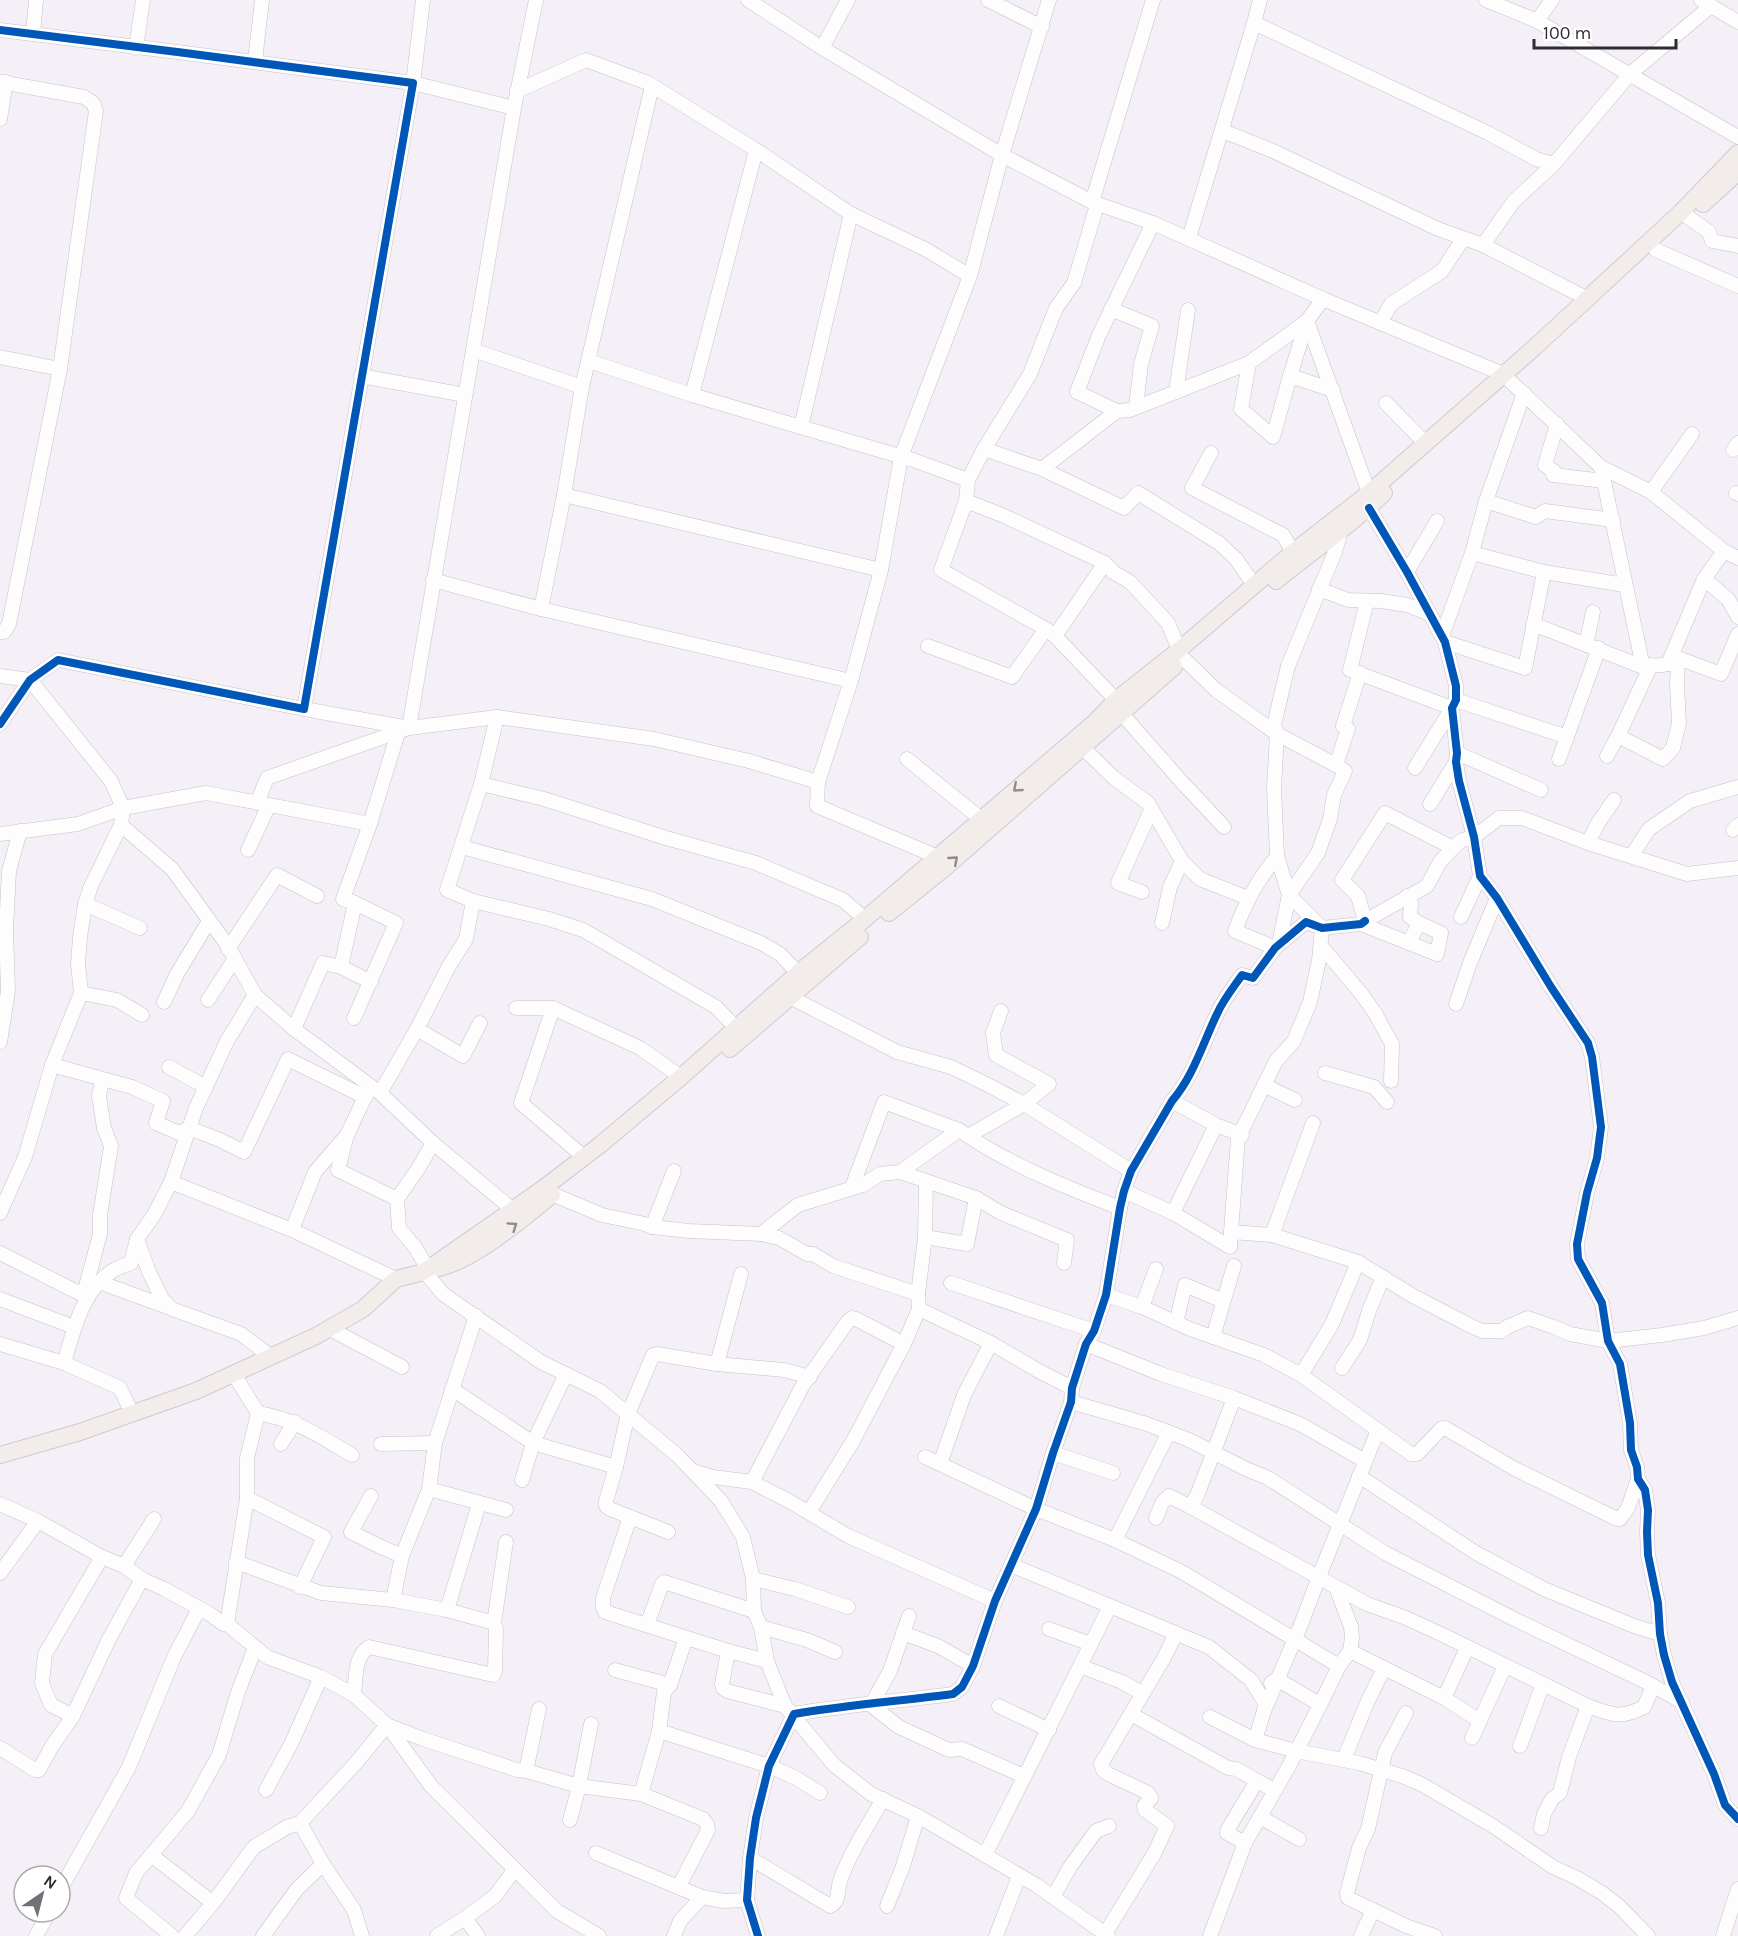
<svg xmlns="http://www.w3.org/2000/svg" width="1738" height="1936" font-family="Karla,sans-serif">
<rect width="100%" height="100%" fill="#f5eff8"/>
<g fill="none" stroke-linecap="round" stroke-linejoin="round">
<defs>
<g id="minor">
<polyline points="423,0 413,83 514,108"/>
<polyline points="748,0 822,48 1002,155 1092,202 1153,223 1323,299 1503,374"/>
<polyline points="988,0 1042,27"/>
<polyline points="1260,0 1254,23 1488,133 1536,159 1554,164"/>
<polyline points="1486,0 1537,21 1738,137"/>
<polyline points="1701,0 1738,22"/>
<polyline points="1537,21 1552,0"/>
<path d="M0 30C138 47 275 64 413 83L304 709 58 660 30 680 0 724"/>
<polyline points="33,34 36,0"/>
<polyline points="136,48 143,0"/>
<polyline points="822,48 848,0"/>
<polyline points="255,61 262,0"/>
<polyline points="0,82 84,97 93,103 96,111 60,369 9,624 4,632 0,632"/>
<polyline points="517,91 586,60 648,83 756,150 851,214 801,427"/>
<polyline points="0,119 6,82"/>
<polyline points="1223,131 1273,151 1438,229 1483,245 1588,299"/>
<polyline points="1092,202 1153,0"/>
<polyline points="851,214 925,249 970,276"/>
<polyline points="1688,217 1709,232 1712,241 1738,246"/>
<polyline points="1189,238 1254,23"/>
<polyline points="1483,245 1514,201 1554,164 1630,74 1711,6"/>
<polyline points="1656,250 1738,286"/>
<polyline points="1323,299 1307,321 1369,493"/>
<polyline points="1111,309 1152,326 1141,364 1136,407"/>
<polyline points="1380,323 1391,304 1442,271 1463,239"/>
<polyline points="473,350 582,387"/>
<polyline points="0,357 60,369"/>
<polyline points="589,361 692,395 913,460 968,480 966,501 1002,515 1105,563 1113,572 1130,582 1168,623 1179,650"/>
<polyline points="1249,363 1241,409 1273,437 1290,376 1333,390"/>
<polyline points="361,376 465,395"/>
<polyline points="1510,381 1601,467 1651,492 1724,551 1738,558"/>
<polyline points="1176,392 1188,310"/>
<polyline points="692,395 756,150"/>
<polyline points="1386,403 1425,443"/>
<polyline points="1117,411 1077,392 1099,335 1153,223"/>
<polyline points="1557,424 1545,465 1555,472 1553,475 1604,481"/>
<polyline points="984,449 1042,469 1124,508 1138,493 1219,543 1236,559 1254,585"/>
<polyline points="1733,450 1738,443"/>
<polyline points="1211,453 1192,488 1283,535 1293,552"/>
<polyline points="1601,467 1643,667"/>
<polyline points="1042,469 1117,411 1130,410 1249,363 1307,321 1290,376"/>
<polyline points="968,480 984,449 1030,374 1056,308 1074,283 1097,205"/>
<polyline points="1651,492 1692,434"/>
<polyline points="1736,493 1738,494"/>
<polyline points="564,495 881,570"/>
<polyline points="966,501 941,570 1046,629 1055,636 1116,700"/>
<polyline points="1486,501 1536,517 1545,511 1613,520"/>
<polyline points="1369,508 1407,572 1445,642 1456,686 1456,700 1452,708 1457,753 1456,762 1459,781 1474,837 1480,876 1497,898 1551,987 1588,1043 1592,1057 1601,1127 1597,1158 1587,1193 1577,1244 1578,1259 1602,1303 1608,1341 1620,1364 1630,1423 1631,1450 1637,1467 1638,1479 1645,1490 1648,1510 1647,1532 1648,1555 1658,1603 1660,1634 1664,1655 1672,1682 1714,1774 1725,1805 1738,1819"/>
<polyline points="1472,553 1544,572 1625,585"/>
<polyline points="1407,572 1437,521"/>
<polyline points="1704,579 1728,599 1738,617"/>
<polyline points="433,580 541,609 851,681"/>
<polyline points="1319,589 1348,600 1381,601 1407,605 1430,614"/>
<polyline points="1367,601 1350,670 1452,708 1415,768"/>
<polyline points="541,609 564,495 582,387 652,86"/>
<path d="M1533 624 1643 667C1660 663 1663 669 1678 658L1721 674 1738 634"/>
<polyline points="1055,636 1105,563"/>
<polyline points="1442,636 1472,553 1486,501 1524,393"/>
<polyline points="1445,642 1525,668 1544,572"/>
<polyline points="1586,645 1593,612"/>
<polyline points="928,646 1012,677 1046,629"/>
<polyline points="1184,659 1216,690 1277,734 1336,765 1345,771 1334,795 1330,819 1318,853 1289,895 1279,944"/>
<polyline points="1668,664 1704,579 1724,551"/>
<polyline points="0,676 30,680 111,781 123,808 121,825 172,869 228,946 255,995 294,1029 380,1093 433,1143 513,1210"/>
<polyline points="1456,700 1567,737"/>
<polyline points="304,709 409,728 514,108 536,0"/>
<polyline points="1122,714 1180,780 1224,827"/>
<polyline points="1618,736 1651,665"/>
<polyline points="1083,748 1114,778 1148,803 1182,861 1200,879 1248,898"/>
<polyline points="1457,753 1541,790"/>
<polyline points="1607,756 1618,736 1663,759 1673,748 1679,723 1677,685 1678,658"/>
<polyline points="907,759 981,819"/>
<polyline points="1559,759 1599,648"/>
<polyline points="1336,765 1348,729 1343,726 1360,673"/>
<polyline points="818,782 851,681 881,570 901,457 970,276 1002,155 1049,0"/>
<polyline points="481,784 544,799 666,838 756,863 843,900 865,919"/>
<polyline points="257,803 267,778 409,728 497,717 654,739 749,761 818,782 817,806 938,857"/>
<polyline points="1430,804 1456,762"/>
<polyline points="1733,830 1738,825"/>
<polyline points="0,834 78,824 123,808 206,793 370,824"/>
<polyline points="1588,843 1598,823 1614,800"/>
<polyline points="462,847 652,899 761,943 780,954 798,973"/>
<polyline points="1453,848 1385,813 1342,880 1358,896 1365,921 1427,886 1440,862 1453,848 1462,840 1474,837 1499,818 1522,818 1588,843 1687,874 1738,868"/>
<polyline points="248,850 269,805"/>
<polyline points="1632,855 1649,829 1690,801 1738,787"/>
<polyline points="1142,892 1118,883 1151,810"/>
<polyline points="1407,896 1411,904 1410,917 1419,923 1409,943 1437,954 1441,933 1419,923"/>
<polyline points="473,901 549,919 583,930 716,1007 736,1028"/>
<polyline points="85,904 140,928"/>
<polyline points="1461,917 1480,876"/>
<polyline points="1162,923 1170,887 1182,861"/>
<polyline points="1361,924 1409,943"/>
<polyline points="1321,946 1360,992 1375,1013 1392,1044 1391,1081"/>
<path d="M1275 948 1235 931C1247 899 1256 883 1277 856"/>
<polyline points="228,949 277,875 317,896"/>
<polyline points="341,967 355,903"/>
<polyline points="81,993 117,1000 142,1015"/>
<polyline points="255,995 227,1041 196,1108 171,1182 292,1230 396,1279"/>
<polyline points="790,997 897,1052 951,1067 990,1086 1024,1104 1131,1171"/>
<polyline points="208,1000 234,960"/>
<polyline points="164,1002 177,974 209,921"/>
<polyline points="1456,1004 1470,963 1497,898"/>
<polyline points="516,1008 553,1008"/>
<polyline points="354,1018 396,923 355,903 343,899 370,824 398,733"/>
<polyline points="294,1029 323,963 341,967 371,982"/>
<polyline points="417,1029 463,1056 480,1023"/>
<polyline points="0,1042 8,991 6,930 9,871 20,831"/>
<polyline points="52,1065 132,1087 163,1101 156,1123 179,1133 189,1128 220,1140 244,1152 288,1059 365,1097 370,1087"/>
<polyline points="169,1067 206,1087"/>
<polyline points="1325,1073 1374,1087 1387,1102"/>
<polyline points="1264,1085 1295,1100"/>
<polyline points="380,1093 417,1029 449,966 466,939 473,901 447,890 481,784 497,717"/>
<polyline points="1172,1101 1216,1125 1242,1135"/>
<polyline points="347,1135 338,1170 397,1199 399,1228 415,1247 428,1269"/>
<path d="M968 1136C1015 1167 1068 1188 1120 1208"/>
<polyline points="584,1157 521,1103 553,1008 640,1048 681,1077"/>
<polyline points="900,1172 976,1198 1001,1213 1067,1240 1064,1263"/>
<polyline points="171,1182 154,1215 137,1239 149,1272 162,1299 172,1309 241,1334 270,1356"/>
<polyline points="852,1187 884,1102 959,1130"/>
<polyline points="1124,1191 1173,1213 1230,1247 1231,1232 1272,1235 1358,1262 1413,1296 1471,1326 1482,1331 1502,1331 1507,1327 1528,1318 1554,1327 1570,1334 1608,1341 1662,1335 1704,1328 1738,1318"/>
<polyline points="552,1194 602,1215 645,1224 652,1227 689,1231 761,1234 798,1205 863,1185 880,1174 900,1172 959,1130 968,1136 1024,1104 1049,1084 996,1055 993,1033 1001,1011"/>
<polyline points="397,1199 418,1169 433,1143"/>
<polyline points="0,1213 25,1157 52,1065 81,993 78,964 80,937 85,904 91,886 121,825"/>
<polyline points="1173,1213 1216,1125"/>
<polyline points="652,1227 674,1171"/>
<polyline points="292,1230 315,1172 347,1135 365,1097"/>
<polyline points="1231,1232 1238,1138 1276,1061 1294,1041 1310,1002 1319,960 1322,928 1289,895 1277,856 1274,788 1277,734 1274,725 1288,666 1335,552 1341,531"/>
<polyline points="761,1234 779,1238 807,1254 813,1254 833,1266 918,1294"/>
<polyline points="1272,1235 1313,1123"/>
<polyline points="925,1237 967,1244 976,1198"/>
<polyline points="0,1253 87,1297"/>
<polyline points="425,1272 443,1294 541,1362 600,1391 678,1456 721,1501 743,1537 753,1579 754,1611 761,1627 767,1661 785,1706 834,1765 871,1794 918,1816 1036,1885 1108,1936"/>
<polyline points="99,1282 170,1308"/>
<polyline points="951,1283 1094,1331"/>
<polyline points="1106,1295 1142,1307 1190,1329 1264,1355 1301,1375 1411,1454 1417,1454 1442,1428 1445,1428 1515,1469 1617,1519 1620,1519 1628,1508 1638,1479"/>
<polyline points="87,1297 85,1290 100,1234 100,1215 111,1146 104,1128 99,1096 102,1080"/>
<polyline points="0,1299 74,1327"/>
<polyline points="1142,1307 1156,1269"/>
<polyline points="919,1309 991,1343 1037,1370 1072,1388"/>
<polyline points="1176,1323 1185,1285 1223,1301"/>
<polyline points="334,1331 402,1367"/>
<polyline points="1213,1337 1234,1266"/>
<polyline points="0,1344 64,1363 120,1388 132,1413"/>
<polyline points="1086,1344 1161,1374 1234,1398 1300,1424 1365,1461"/>
<path d="M64 1363C74 1330 82 1289 114 1270 119 1267 125 1265 131 1263L137 1239"/>
<polyline points="717,1364 741,1274"/>
<polyline points="1342,1368 1360,1340 1369,1311 1383,1277"/>
<polyline points="1301,1375 1332,1324 1358,1262"/>
<polyline points="452,1389 533,1443 616,1467"/>
<polyline points="1234,1398 1198,1493 1191,1507 1367,1604 1406,1618 1443,1635 1588,1706 1569,1757 1560,1793 1552,1799 1544,1814 1541,1828"/>
<polyline points="1071,1402 1147,1424 1189,1440 1246,1469 1268,1478 1385,1553 1514,1619 1648,1683 1682,1702"/>
<path d="M258 1413C297 1420 319 1436 352 1455"/>
<polyline points="281,1444 295,1422"/>
<polyline points="381,1444 435,1443"/>
<polyline points="1053,1453 1113,1473"/>
<polyline points="925,1457 1036,1509 1115,1540 1182,1572 1339,1666"/>
<polyline points="940,1464 964,1395 991,1343"/>
<polyline points="693,1471 713,1477 752,1482 789,1501 848,1536 995,1601"/>
<polyline points="1359,1476 1476,1553 1544,1589 1634,1626 1660,1634"/>
<polyline points="522,1480 533,1443 566,1374"/>
<polyline points="752,1482 803,1385 848,1321 852,1318 856,1319 904,1344"/>
<polyline points="429,1489 506,1510"/>
<polyline points="371,1496 351,1532 379,1546 402,1556"/>
<polyline points="247,1498 324,1537 300,1587"/>
<polyline points="0,1504 38,1521 102,1557 124,1566 142,1579 164,1589 210,1614 223,1624 227,1624 267,1657 321,1677 354,1695 387,1725 423,1739 517,1770 526,1771 579,1786 641,1794 659,1731 769,1766 796,1778 820,1793"/>
<polyline points="809,1512 853,1441 904,1344 919,1309 918,1294 925,1237 926,1182"/>
<polyline points="630,1517 603,1598 603,1607 605,1612 728,1651 767,1661"/>
<polyline points="1156,1518 1162,1503 1169,1496 1191,1507"/>
<polyline points="668,1532 610,1509 606,1506 606,1501 616,1467 628,1414 653,1355 657,1354 717,1364 784,1370 810,1377"/>
<polyline points="1115,1540 1169,1432"/>
<path d="M236 1562 321 1593 393 1600 447 1610 494 1623 496 1629 495 1671 493 1675 369 1647C354 1656 356 1679 354 1695"/>
<polyline points="1011,1565 1209,1647 1251,1680 1265,1703 1264,1711 1255,1740"/>
<polyline points="124,1566 154,1519"/>
<polyline points="0,1573 38,1521"/>
<polyline points="753,1579 795,1589 848,1607"/>
<polyline points="393,1600 402,1556 429,1489 435,1443 476,1316"/>
<polyline points="447,1610 479,1504"/>
<polyline points="909,1616 890,1671 871,1705 899,1727 949,1750 962,1749 1024,1776"/>
<polyline points="494,1623 506,1542"/>
<polyline points="227,1624 247,1498 247,1458 258,1413 238,1381"/>
<polyline points="647,1625 662,1584 664,1582 754,1611"/>
<polyline points="761,1627 807,1640 835,1652"/>
<polyline points="1049,1629 1091,1644"/>
<polyline points="903,1633 938,1646 973,1666"/>
<polyline points="728,1651 722,1684 723,1688 727,1691 785,1706"/>
<polyline points="1350,1651 1444,1698 1480,1721"/>
<polyline points="1080,1666 1122,1682 1142,1693"/>
<polyline points="615,1670 670,1685"/>
<polyline points="1271,1683 1277,1679 1314,1701 1318,1701 1323,1699 1339,1666 1350,1651 1352,1638 1351,1627 1336,1587"/>
<polyline points="1444,1698 1467,1648"/>
<polyline points="999,1706 1049,1730"/>
<path d="M1588 1706C1612 1715 1621 1719 1644 1707L1653 1686"/>
<polyline points="1264,1711 1300,1627 1322,1569 1378,1430"/>
<polyline points="1406,1713 1385,1753 1368,1829 1359,1848 1347,1893 1348,1898 1406,1926 1435,1936"/>
<polyline points="1131,1714 1228,1768 1236,1769 1274,1790"/>
<polyline points="73,1716 51,1705 42,1683 45,1654 102,1557"/>
<polyline points="1210,1717 1255,1740 1296,1751 1359,1763 1402,1776 1421,1784 1493,1826 1553,1867 1577,1878 1602,1893 1620,1907 1648,1936"/>
<polyline points="659,1731 664,1692 670,1685 686,1638"/>
<polyline points="1472,1738 1505,1666"/>
<polyline points="1520,1746 1543,1684"/>
<polyline points="0,1748 35,1770 39,1770 52,1746 73,1716 109,1639 142,1579"/>
<polyline points="1344,1759 1367,1703 1384,1668"/>
<polyline points="526,1771 539,1709"/>
<polyline points="266,1790 292,1742 321,1677"/>
<polyline points="641,1794 703,1819 707,1824 708,1830 679,1886"/>
<polyline points="1260,1817 1299,1839"/>
<polyline points="570,1820 579,1786 591,1724"/>
<polyline points="300,1823 323,1864 354,1910 362,1936"/>
<polyline points="1245,1843 1227,1833 1228,1829 1257,1781"/>
<polyline points="596,1853 702,1897"/>
<polyline points="151,1855 213,1903"/>
<polyline points="985,1855 1110,1606"/>
<path d="M750 1858 830 1906C840 1902 837 1890 840 1881 850 1852 868 1826 883 1799"/>
<polyline points="60,1890 129,1767 174,1657 199,1609"/>
<polyline points="1053,1897 1070,1867 1096,1831 1109,1826"/>
<polyline points="887,1906 903,1866 918,1816"/>
<polyline points="465,1918 478,1936"/>
<polyline points="1105,1934 1154,1854 1167,1826 1145,1810 1144,1806 1151,1798 1148,1793 1108,1774 1103,1770 1101,1764 1164,1658 1176,1633"/>
<polyline points="36,1936 49,1912"/>
<polyline points="172,1936 126,1898 136,1873 188,1811 219,1755 238,1692 255,1648"/>
<polyline points="185,1936 213,1903 254,1847 287,1827 300,1823 355,1764 387,1725 431,1786 557,1911 599,1936"/>
<polyline points="263,1936 297,1889 323,1864"/>
<polyline points="437,1936 465,1918 495,1896 515,1869"/>
<polyline points="674,1936 680,1921 702,1897 724,1901 747,1900"/>
<path d="M758 1936 747 1900 750 1858 756 1818 769 1766 794 1714C846 1705 900 1701 953 1694L962 1687 973 1666 995 1601 1036 1509 1053 1453 1071 1402 1072 1388 1086 1344 1094 1331 1106 1295 1120 1208 1124 1191 1131 1171 1172 1101C1193 1077 1203 1043 1217 1014 1223 1000 1233 988 1242 975L1253 978 1275 948 1306 922 1322 928 1361 924 1365 921"/>
<polyline points="996,1936 1019,1876"/>
<polyline points="1210,1936 1245,1843 1289,1766 1323,1699"/>
<polyline points="1361,1936 1373,1910"/>
<polyline points="1723,1936 1738,1889"/>
</g>
<g id="major">
<polyline points="1703,204 1738,172"/>
<path d="M1276 581C1312 551 1351 526 1384 493"/>
<polyline points="889,913 946,867 1174,667"/>
<polyline points="730,1049 860,937"/>
<path d="M439 1268C476 1259 522 1219 552 1195"/>
<polyline points="0,1455 80,1432 196,1391 316,1336 363,1309 396,1279 420,1273 428,1269 541,1190 600,1145 681,1077 798,973 865,919 1095,722 1116,700 1179,650 1293,552 1369,493 1535,347 1680,213 1738,153"/>
</g>
</defs>
<!-- minor casing -->
<use href="#minor" stroke="#c7c1ca" stroke-width="15"/>
<!-- major casing -->
<use href="#major" stroke="#cecbd0" stroke-width="18"/>
<!-- minor -->
<use href="#minor" stroke="#fefdfe" stroke-width="14"/>
<!-- major -->
<use href="#major" stroke="#f2ecea" stroke-width="16"/>
<defs>
<g id="cycleway">
<path d="M0 30C138 47 275 64 413 83L304 709 58 660 30 680 0 724"/>
<polyline points="1369,508 1407,572 1445,642 1456,686 1456,700 1452,708 1457,753 1456,762 1459,781 1474,837 1480,876 1497,898 1551,987 1588,1043 1592,1057 1601,1127 1597,1158 1587,1193 1577,1244 1578,1259 1602,1303 1608,1341 1620,1364 1630,1423 1631,1450 1637,1467 1638,1479 1645,1490 1648,1510 1647,1532 1648,1555 1658,1603 1660,1634 1664,1655 1672,1682 1714,1774 1725,1805 1738,1819"/>
<path d="M758 1936 747 1900 750 1858 756 1818 769 1766 794 1714C846 1705 900 1701 953 1694L962 1687 973 1666 995 1601 1036 1509 1053 1453 1071 1402 1072 1388 1086 1344 1094 1331 1106 1295 1120 1208 1124 1191 1131 1171 1172 1101C1193 1077 1203 1043 1217 1014 1223 1000 1233 988 1242 975L1253 978 1275 948 1306 922 1322 928 1361 924 1365 921"/>
</g>
</defs>
<!-- cycleway casing -->
<use href="#cycleway" stroke="#fff" stroke-width="11"/>
<!-- cycleway -->
<use href="#cycleway" stroke="#0057b8" stroke-width="8"/>
</g>
<!-- one-way arrows -->
<defs><path id="oneway-chevron" d="M-2-3.5L2.5 0L-2 3.5" fill="none" stroke-width="1.6" stroke-linecap="round" stroke-linejoin="round" transform="scale(1.5)"/></defs>
<g stroke="#918c8e">
<use href="#oneway-chevron" transform="translate(1017 788) rotate(139)"/>
<use href="#oneway-chevron" transform="translate(954 860) rotate(-41)"/>
<use href="#oneway-chevron" transform="translate(513 1226) rotate(-35)"/>
</g>
<!-- north arrow -->
<g transform="translate(42 1894) rotate(35)"><circle r="28" fill="#ffffff" stroke="#acaaad" stroke-width="1.5"/>
<path d="M0-4.5L10 22L0 15L-10 22Z" fill="#757078"/>
<text y="-9" font-size="16" font-weight="bold" text-anchor="middle" fill="#302b33">N</text>
</g>
<!-- scale -->
<path d="M1534 39v9h142v-9" fill="none" stroke="#302b33" stroke-width="3"/>
<text x="1543" y="39" font-size="18" fill="#302b33" stroke="#ffffff" stroke-width="4.5" paint-order="stroke">100 m</text>
</svg>
